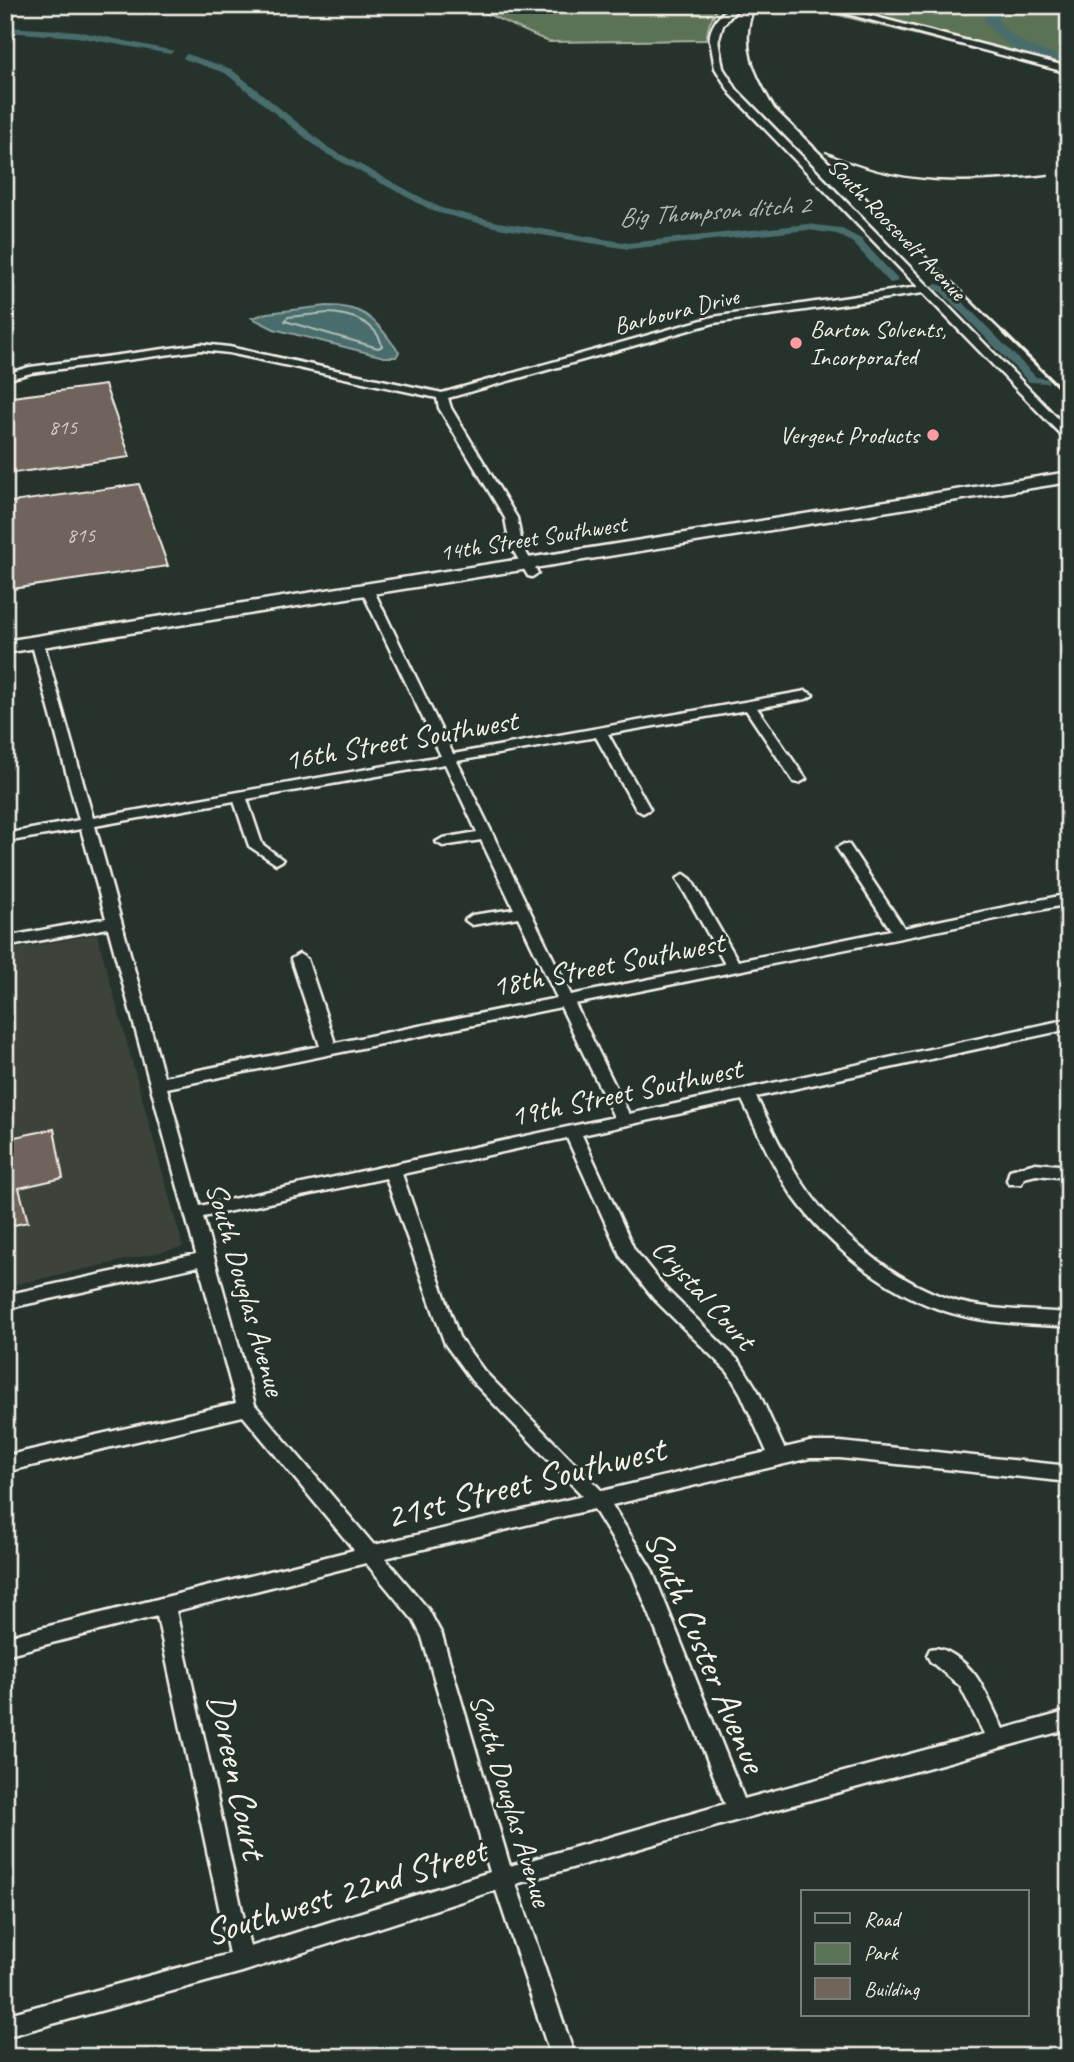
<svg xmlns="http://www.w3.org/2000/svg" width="1074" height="2062" font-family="Caveat,sans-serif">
<rect width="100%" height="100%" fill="#26332d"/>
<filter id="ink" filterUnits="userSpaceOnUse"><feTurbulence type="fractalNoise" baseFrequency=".0143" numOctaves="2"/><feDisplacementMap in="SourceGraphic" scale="14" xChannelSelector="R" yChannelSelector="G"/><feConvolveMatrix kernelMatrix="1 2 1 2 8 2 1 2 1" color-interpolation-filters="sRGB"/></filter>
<g filter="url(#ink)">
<!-- built -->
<polygon fill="#3c423b" points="97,934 183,1247 5,1287 5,951"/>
<!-- green -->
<g fill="#5b7256" stroke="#a8b29f" stroke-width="2">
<polygon points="468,5 718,5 709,25 706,40 549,42"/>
<polygon points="805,5 1069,5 1069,73 811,8"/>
</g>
<!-- water -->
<path fill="#496d6c" stroke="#8da29e" stroke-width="2" d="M327 306C368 306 376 322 399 352L396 357H384L274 329 252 318 267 313Z"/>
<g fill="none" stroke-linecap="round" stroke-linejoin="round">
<!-- shore -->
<path stroke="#b0bcb6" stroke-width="2" d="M328 313C350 314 377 322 382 346L378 348 285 321 288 317Z"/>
<!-- canal -->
<g fill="#496d6c" fill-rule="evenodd">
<polygon points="5,27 77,31 174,51 170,54 77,37 5,32"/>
<polygon points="187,54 231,69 329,148 441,208 498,222 628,243 808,224 840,228 861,239 899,281 890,283 853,243 837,234 808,230 628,249 498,228 435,212 323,152 225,73 184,59 183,57"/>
<polygon points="937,284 949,288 1036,377 1048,379 1048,383 1029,382 941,292 933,289 933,285"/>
<polygon points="1069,376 1069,382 1058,379 1059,377"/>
</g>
<!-- river -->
<path fill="#496d6c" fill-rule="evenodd" d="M997 5H1012L997 19C1016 44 1039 51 1069 57V65C1029 58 1007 52 983 18Z"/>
</g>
<!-- building -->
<g fill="#70645b" stroke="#f4f1e8" stroke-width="2">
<polygon points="105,385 130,457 5,474 5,398"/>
<polygon points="139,484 168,566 5,590 5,503"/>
<polygon points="54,1129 63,1178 19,1188 28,1222 5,1227 5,1139"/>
</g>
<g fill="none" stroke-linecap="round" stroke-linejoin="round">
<defs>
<g id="minor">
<polygon points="814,5 829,5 1069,67 1069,73"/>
<polygon points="714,37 718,40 723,68 737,90 1069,430 1069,440 1065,439 923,293 714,323 448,398 451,408 517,518 522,545 538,573 532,577 528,576 510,545 505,518 439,408 437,398 229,353 201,350 31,373 5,380 5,374 30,367 201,344 229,347 442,393 713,317 918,287 731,94 715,68 710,40"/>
<path d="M367 585 373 589 453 754 806 691 813 695 806 699 757 708 806 779 799 783 794 782 746 710 608 734 650 809 643 813 636 809 596 737 457 761 571 995 725 964 677 879 684 874 691 879 738 961 891 930 837 848 844 844 849 845 904 928 1069 894V904L575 1004 629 1114 1069 1019V1029L756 1097C771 1126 784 1156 802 1182 835 1233 894 1281 952 1300 989 1311 1030 1310 1069 1313V1327C1033 1324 997 1324 963 1316 896 1301 831 1250 792 1195 772 1165 758 1132 742 1100L582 1135 634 1249 666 1289 740 1362 758 1391 784 1448 810 1442H840L1069 1466V1482L840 1458H810L612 1505 652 1570 744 1799 984 1734 960 1686 930 1661 927 1655 930 1649C944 1644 966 1663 975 1675 986 1690 994 1711 1003 1729L1069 1711V1729L738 1820 516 1884 575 2057H551L496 1890 242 1972 5 2037V2015L229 1954 157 1616 5 1655V1637L354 1550 243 1416 5 1472V1456L236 1403 199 1266 5 1309V1295L196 1254 108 928 5 947V937L106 918 81 829 5 842V834L79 820 31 641 37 637 43 641 93 818 441 756 361 589ZM445 764 477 832 443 838 436 842 443 846 481 840 514 909 472 915 465 920 472 925 518 917 557 998 335 1043 307 959 299 954 291 959 320 1046 164 1077 95 826 234 801 249 846 276 864 283 860 262 844 247 799ZM561 1007 614 1117 200 1206 167 1088ZM567 1138 621 1257 654 1299 728 1372 741 1394 767 1452 602 1491 484 1371 459 1337 402 1174ZM386 1178 445 1344 472 1381 583 1496 374 1545 255 1405 203 1217ZM594 1509 633 1573 725 1804 510 1866 442 1635 428 1609 385 1558ZM366 1563 414 1621 422 1637 490 1872 250 1947 176 1611Z"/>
<polygon points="1036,1163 1069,1166 1069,1178 1036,1175 1024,1178 1021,1184 1009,1184 1007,1180 1010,1170"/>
</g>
<path id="tertiary" d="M730 5H741L723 25 718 42H710C708 27 720 15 730 5Z"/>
<polygon id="secondary" points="1069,472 1069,482 5,653 5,641"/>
</defs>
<!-- minor casing -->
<use href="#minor" stroke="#f4f1e8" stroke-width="5"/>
<!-- tertiary casing -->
<use href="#tertiary" stroke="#f4f1e8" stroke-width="5"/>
<!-- secondary casing -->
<use href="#secondary" stroke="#f4f1e8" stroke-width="5"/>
<!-- minor -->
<use href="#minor" fill="#26332d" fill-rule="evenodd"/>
<!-- tertiary -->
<use href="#tertiary" fill="#26332d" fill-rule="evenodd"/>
<!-- secondary -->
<use href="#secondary" fill="#26332d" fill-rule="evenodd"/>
<!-- rail-far1 -->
<g stroke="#f4f1e8" stroke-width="2.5">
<path d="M756 5C739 44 755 74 775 108L1004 333"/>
<path d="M826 152C897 187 971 184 1048 175"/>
</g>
<!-- rail -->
<polyline stroke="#f4f1e8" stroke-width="3.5" points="1002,331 1069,397"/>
</g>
</g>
<!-- markers -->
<g fill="#ff9aa2" stroke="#26332d" stroke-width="2.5">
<circle cx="796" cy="343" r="7"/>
<circle cx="933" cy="435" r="7"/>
</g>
<g text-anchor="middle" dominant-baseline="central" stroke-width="6" stroke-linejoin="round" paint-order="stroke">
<!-- far-number labels -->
<g font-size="21" fill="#d3cec5">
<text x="63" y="427">815</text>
<text x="81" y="535">815</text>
</g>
<!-- far-street labels -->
<g font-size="24" fill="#f4f1e8" stroke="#26332d">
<text transform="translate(897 229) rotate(46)">South Roosevelt Avenue</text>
<text transform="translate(676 311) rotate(-14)">Barboura Drive</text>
<text transform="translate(533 538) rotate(-9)">14th Street Southwest</text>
</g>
<!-- far-poi labels -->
<g font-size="24" fill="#f4f1e8" stroke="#26332d" text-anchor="start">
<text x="810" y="329">Barton Solvents,<tspan x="810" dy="28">Incorporated</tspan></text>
<text x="919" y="435" text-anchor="end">Vergent Products</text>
</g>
<!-- far-water labels -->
<g font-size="26" font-style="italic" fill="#b0bcb6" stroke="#26332d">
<text transform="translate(714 211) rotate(-4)">Big Thompson ditch 2</text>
</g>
<!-- street labels -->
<g font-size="30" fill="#f4f1e8" stroke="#26332d">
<text transform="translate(401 740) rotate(-10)">16th Street Southwest</text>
<text transform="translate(608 964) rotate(-11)">18th Street Southwest</text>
<text transform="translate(626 1092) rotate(-12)">19th Street Southwest</text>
<text transform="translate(246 1289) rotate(74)">South Douglas Avenue</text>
<text transform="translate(704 1294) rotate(48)">Crystal Court</text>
<text transform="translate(511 1800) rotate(73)">South Douglas Avenue</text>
</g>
<!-- near-street labels -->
<g font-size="37" fill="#f4f1e8" stroke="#26332d">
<text transform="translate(525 1482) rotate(-14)">21st Street Southwest</text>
<text transform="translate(706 1651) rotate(67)">South Custer Avenue</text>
<text transform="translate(238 1776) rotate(78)">Doreen Court</text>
<text transform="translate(345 1891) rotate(-17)">Southwest 22nd Street</text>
</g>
</g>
<!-- margin -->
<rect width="1074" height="2062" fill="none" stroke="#26332d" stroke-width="28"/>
<rect x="14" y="14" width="1046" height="2034" fill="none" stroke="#f4f1e8" stroke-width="2.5" filter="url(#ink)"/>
<!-- legend -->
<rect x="801" y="1890" width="228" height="126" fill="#26332d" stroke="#787f78" stroke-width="2"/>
<rect x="815" y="1913" width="35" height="10" fill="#26332d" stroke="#787f78" stroke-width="2"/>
<text x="864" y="1926" font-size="21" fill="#f4f1e8">Road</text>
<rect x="815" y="1943" width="35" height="21" fill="#5b7256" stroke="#787f78" stroke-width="2"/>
<text x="864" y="1960" font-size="21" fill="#f4f1e8">Park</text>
<rect x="815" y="1978" width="35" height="21" fill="#70645b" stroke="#787f78" stroke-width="2"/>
<text x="864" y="1996" font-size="21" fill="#f4f1e8">Building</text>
</svg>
